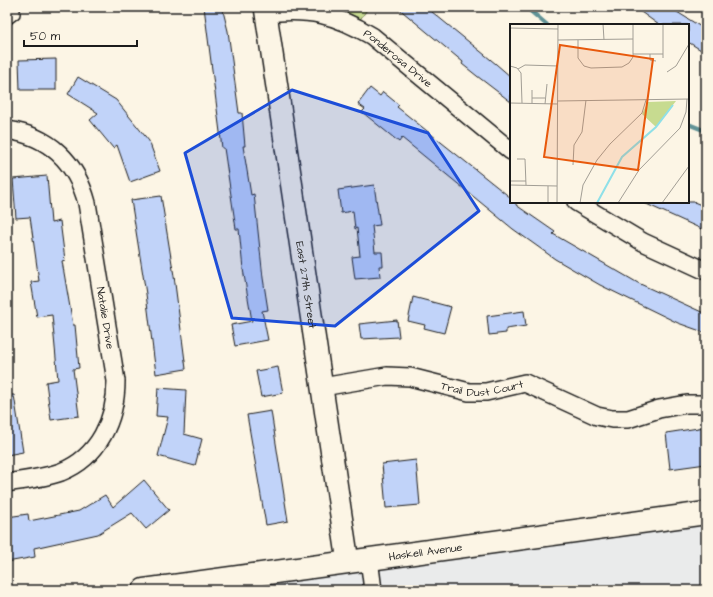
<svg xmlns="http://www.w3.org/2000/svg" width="713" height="597" font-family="'Architects Daughter',sans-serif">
<rect width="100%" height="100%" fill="#fcf5e5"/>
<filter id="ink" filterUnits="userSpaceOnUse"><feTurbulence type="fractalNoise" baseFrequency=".025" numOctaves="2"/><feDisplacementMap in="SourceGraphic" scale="8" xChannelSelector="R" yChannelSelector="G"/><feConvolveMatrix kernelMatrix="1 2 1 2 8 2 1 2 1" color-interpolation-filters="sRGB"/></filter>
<g filter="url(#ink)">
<!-- built -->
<polygon fill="#eaebeb" points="706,513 706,590 144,590"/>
<!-- green -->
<polygon fill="#c7db90" stroke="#727c56" points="326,7 369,7 359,21"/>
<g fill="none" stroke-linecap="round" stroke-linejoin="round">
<!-- stream -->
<g stroke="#619296" stroke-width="4.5">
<polyline points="526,7 547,25"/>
<polyline points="688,124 706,131"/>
</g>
</g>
<!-- building -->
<g fill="#c1d3f9" stroke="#1c1c1c">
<polygon points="204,7 222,7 228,31 239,113 242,113 245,146 243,146 251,195 254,194 263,278 268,310 262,311 268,340 235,346 231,325 252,321 243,269 239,229 236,229 224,148 222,148"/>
<polygon points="397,7 426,7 496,64 511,77 511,102 477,76 462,64 463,62"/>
<polygon points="634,7 669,7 706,30 706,53 688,42 688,25 659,25"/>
<polygon points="56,59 56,90 20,90 19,60"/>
<polygon points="78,77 116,100 149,141 160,171 130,182 117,145 113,148 90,120 98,113 68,94"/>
<polygon points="370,88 380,96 383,92 399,105 397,107 511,198 511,202 516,202 516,205 555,232 553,234 638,283 706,314 706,333 678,323 600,285 555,259 513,229 402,138 399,142 362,112 365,109 358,104"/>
<polygon points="47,176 51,223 60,221 65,260 62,261 73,325 75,325 79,368 73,369 79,416 51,420 46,382 58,380 52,315 37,317 31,282 39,281 30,217 16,218 13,179"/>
<polygon points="374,185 380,225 372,226 375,252 382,252 383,266 379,266 380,277 355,279 352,257 360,256 357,228 355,229 353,211 341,213 338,190"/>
<polygon points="161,196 174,276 186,369 156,374 146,294 131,200"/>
<polygon points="642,202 694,202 706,207 706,231"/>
<polygon points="413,297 451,307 444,333 424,328 425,325 408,321"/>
<polygon points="524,311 526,326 506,329 506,333 489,335 487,316"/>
<polygon points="397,320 399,337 361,339 359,324"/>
<polygon points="278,367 283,393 261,397 256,371"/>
<polygon points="158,388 186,390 184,434 202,439 195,466 158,456 168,417 156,416"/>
<polygon points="7,395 14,395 23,452 7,455"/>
<polygon points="271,411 288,521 266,525 247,415"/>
<polygon points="705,427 706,464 670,469 666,433"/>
<polygon points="416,460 420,505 386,508 382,464"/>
<polygon points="144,480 169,510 146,529 132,513 98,534 34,548 35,557 7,562 7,517 28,514 29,521 79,511 105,495 113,507"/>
</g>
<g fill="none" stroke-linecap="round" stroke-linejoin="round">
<defs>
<polyline id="service" points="7,20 15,14 15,7"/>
<g id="minor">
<path id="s1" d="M266 13C309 8 335 14 372 36L511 151"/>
<path id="s2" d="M7 130C50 136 76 162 87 203L116 381C116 419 99 457 61 472 44 478 25 480 7 483"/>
<polyline points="576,202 643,242 706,271"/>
<path id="s3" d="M322 387 387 376 410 377 469 392H486L525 383 597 416 612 419H628L659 409 687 404H706"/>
<polyline points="369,559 373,590"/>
</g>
<g id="tertiary">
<path id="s4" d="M265 7 348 562"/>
</g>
<g id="secondary">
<path id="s5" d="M144 590 706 513"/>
</g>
</defs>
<!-- service casing -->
<use href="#service" stroke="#1c1c1c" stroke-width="12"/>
<!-- minor casing -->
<use href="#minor" stroke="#1c1c1c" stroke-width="20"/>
<!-- tertiary casing -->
<use href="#tertiary" stroke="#1c1c1c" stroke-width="24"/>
<!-- secondary casing -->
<use href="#secondary" stroke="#1c1c1c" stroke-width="25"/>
<!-- service -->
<use href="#service" stroke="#fcf5e5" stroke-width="9"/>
<!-- minor -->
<use href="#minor" stroke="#fcf5e5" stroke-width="17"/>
<!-- tertiary -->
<use href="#tertiary" stroke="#fcf5e5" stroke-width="21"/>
<!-- secondary -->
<use href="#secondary" stroke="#fcf5e5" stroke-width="22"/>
</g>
</g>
<!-- marked area -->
<path fill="#1d4ed8" fill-opacity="0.2" stroke="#1d4ed8" stroke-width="3" stroke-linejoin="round" d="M292 90 428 133 479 211 335 326 232 318 185 153Z"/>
<g text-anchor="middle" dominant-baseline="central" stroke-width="4" stroke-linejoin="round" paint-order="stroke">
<!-- street labels -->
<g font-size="11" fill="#1c1c1c" stroke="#fcf5e5">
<text stroke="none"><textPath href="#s1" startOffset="145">Ponderosa Drive</textPath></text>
<text stroke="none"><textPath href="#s4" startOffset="281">East 27th Street</textPath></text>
<text stroke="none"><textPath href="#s2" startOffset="232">Natalie Drive</textPath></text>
<text stroke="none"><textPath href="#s3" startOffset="163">Trail Dust Court</textPath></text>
<text stroke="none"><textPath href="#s5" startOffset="284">Haskell Avenue</textPath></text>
</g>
</g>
<!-- overview -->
<g transform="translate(510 24)">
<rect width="179" height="179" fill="#fcf5e5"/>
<path d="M166 77 146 103 132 90 138 78Z" fill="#c7db90"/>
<path fill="none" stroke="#8fe0e8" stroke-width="2" d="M87 179 112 133 146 103 163 81"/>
<path fill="none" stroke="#a29e95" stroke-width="1" d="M93 0 94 16M0 4 48 5M48 16 123 15M68 16V34L74 42 81 44 112 43 119 39 123 33V0M123 30H153M140 30V36L146 37M153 34V0M0 42 7 44 11 49 12 79M8 45 15 41 48 42M157 48 166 42 179 20M22 66V80M22 74H35M48 77 179 75M0 79 48 80M35 80 37 60M7 135H15L16 161M63 141 64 121 72 108 76 76M0 157H16M0 161 47 162M38 179V162M47 179 48 0M70 179 73 161 87 136 100 120 132 89 136 76M108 179 129 146 170 104 176 88 177 75M152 179 179 142"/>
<path fill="#e8590c" fill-opacity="0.15" stroke="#e8590c" stroke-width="2" d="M50 21 143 35 128 146 34 133Z"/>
<rect width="179" height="179" fill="none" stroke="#1c1c1c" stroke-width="2"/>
</g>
<!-- margin -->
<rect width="713" height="597" fill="none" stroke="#fcf5e5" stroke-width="24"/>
<rect x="12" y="12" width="689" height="573" fill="none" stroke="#1c1c1c" stroke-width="1.5" filter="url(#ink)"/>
<!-- scale -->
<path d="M24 40v6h113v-6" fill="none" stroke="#1c1c1c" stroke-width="2"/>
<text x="30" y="40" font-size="12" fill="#1c1c1c" stroke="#fcf5e5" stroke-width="3" paint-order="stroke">50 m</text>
</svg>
